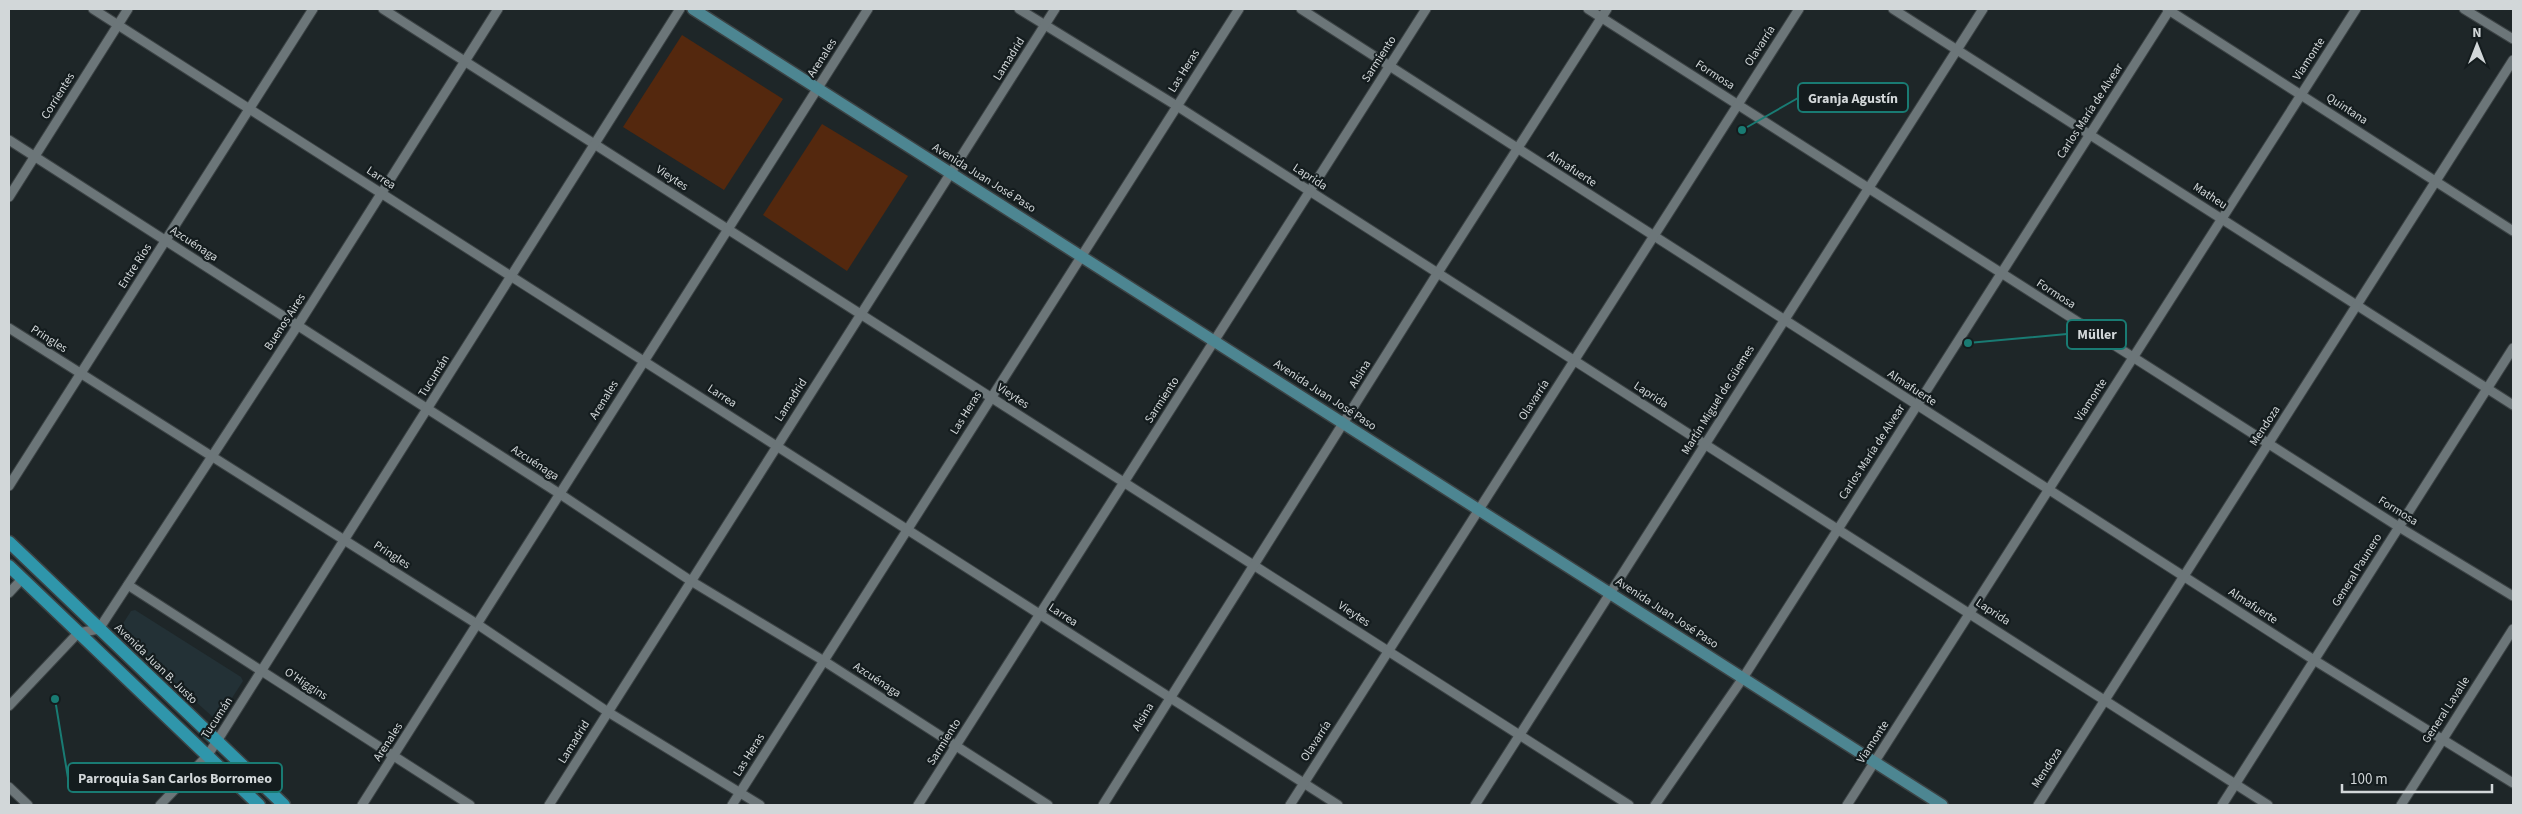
<svg xmlns="http://www.w3.org/2000/svg" width="2522" height="814" font-family="'Source Sans 3',sans-serif">
<rect width="100%" height="100%" fill="#1e2628"/>
<!-- built -->
<polygon fill="#233136" points="135,610 241,677 243,681 219,718 214,718 119,633 119,630 131,611"/>
<!-- green -->
<g fill="#54280e">
<polygon points="682,35 783,99 724,190 623,127"/>
<polygon points="822,124 908,176 847,271 763,215"/>
</g>
<g fill="none" stroke-linecap="round" stroke-linejoin="round">
<defs>
<g id="street">
<polyline points="93,9 1338,805"/>
<polyline points="383,9 1629,805"/>
<polyline points="1019,9 1177,106 2268,805"/>
<polyline points="1301,9 2314,660 2513,783"/>
<polyline points="1588,9 2399,527 2513,596"/>
<polyline points="1893,9 2513,405"/>
<polyline points="2167,9 2513,231"/>
<polyline points="2464,9 2513,39"/>
<polyline points="9,140 560,494 691,581 824,661 1048,805"/>
<polyline points="9,197 128,9"/>
<polyline points="9,328 477,624 608,712 760,805"/>
<polyline points="9,486 313,9"/>
<polyline points="128,585 470,805"/>
<polyline points="9,593 22,579"/>
<polyline points="9,706 78,633 99,629 298,325 498,9"/>
<polyline points="9,787 28,805"/>
<polyline points="160,805 207,756 217,741 680,9"/>
<polyline points="362,805 868,9"/>
<polyline points="549,805 1055,9"/>
<polyline points="732,805 1239,9"/>
<polyline points="918,805 1426,9"/>
<polyline points="1103,805 1437,274 1607,9"/>
<polyline points="1290,805 1799,9"/>
<polyline points="1475,805 1983,9"/>
<polyline points="1655,805 1743,678 2170,9"/>
<polyline points="1847,805 2356,9"/>
<polyline points="2038,805 2513,60"/>
<polyline points="2222,805 2513,348"/>
<polyline points="2401,805 2513,629"/>
</g>
<polyline id="secondary" points="693,9 1942,805"/>
<g id="primary">
<polyline points="9,542 284,805"/>
<polyline points="9,566 259,805"/>
</g>
</defs>
<!-- street casing -->
<use href="#street" stroke="#3c4345" stroke-width="11"/>
<!-- secondary casing -->
<use href="#secondary" stroke="#3c4345" stroke-width="14"/>
<!-- primary casing -->
<use href="#primary" stroke="#3c4345" stroke-width="15"/>
<!-- street -->
<use href="#street" stroke="#6c7679" stroke-width="9"/>
<!-- secondary -->
<use href="#secondary" stroke="#4d8692" stroke-width="11"/>
<!-- primary -->
<use href="#primary" stroke="#2f96ab" stroke-width="12"/>
</g>
<g text-anchor="middle" dominant-baseline="central" stroke-width="4.5" stroke-linejoin="round" paint-order="stroke">
<!-- street labels -->
<g font-size="12" fill="#d2d7d9" stroke="#141c1e">
<text transform="translate(1760 46) rotate(-57)">Olavarría</text>
<text transform="translate(822 58) rotate(-57)">Arenales</text>
<text transform="translate(1009 59) rotate(-58)">Lamadrid</text>
<text transform="translate(1379 59) rotate(-57)">Sarmiento</text>
<text transform="translate(2309 59) rotate(-57)">Viamonte</text>
<text transform="translate(1184 71) rotate(-58)">Las Heras</text>
<text transform="translate(1715 75) rotate(33)">Formosa</text>
<text transform="translate(58 96) rotate(-58)">Corrientes</text>
<text transform="translate(2347 109) rotate(33)">Quintana</text>
<text transform="translate(2090 111) rotate(-57)">Carlos María de Alvear</text>
<text transform="translate(1572 169) rotate(33)">Almafuerte</text>
<text transform="translate(1310 177) rotate(33)">Laprida</text>
<text transform="translate(381 178) rotate(33)">Larrea</text>
<text transform="translate(672 178) rotate(33)">Vieytes</text>
<text transform="translate(984 178) rotate(32)">Avenida Juan José Paso</text>
<text transform="translate(2210 196) rotate(33)">Matheu</text>
<text transform="translate(194 244) rotate(33)">Azcuénaga</text>
<text transform="translate(135 266) rotate(-57)">Entre Ríos</text>
<text transform="translate(2056 294) rotate(33)">Formosa</text>
<text transform="translate(285 322) rotate(-57)">Buenos Aires</text>
<text transform="translate(49 339) rotate(32)">Pringles</text>
<text transform="translate(1360 374) rotate(-58)">Alsina</text>
<text transform="translate(434 376) rotate(-58)">Tucumán</text>
<text transform="translate(1912 388) rotate(33)">Almafuerte</text>
<text transform="translate(1325 395) rotate(33)">Avenida Juan José Paso</text>
<text transform="translate(1651 395) rotate(33)">Laprida</text>
<text transform="translate(722 396) rotate(33)">Larrea</text>
<text transform="translate(1013 396) rotate(33)">Vieytes</text>
<text transform="translate(604 400) rotate(-58)">Arenales</text>
<text transform="translate(791 400) rotate(-57)">Lamadrid</text>
<text transform="translate(1162 400) rotate(-57)">Sarmiento</text>
<text transform="translate(1534 400) rotate(-57)">Olavarría</text>
<text transform="translate(1718 400) rotate(-58)">Martín Miguel de Güemes</text>
<text transform="translate(2091 400) rotate(-57)">Viamonte</text>
<text transform="translate(966 413) rotate(-58)">Las Heras</text>
<text transform="translate(2265 426) rotate(-57)">Mendoza</text>
<text transform="translate(1872 452) rotate(-57)">Carlos María de Alvear</text>
<text transform="translate(535 463) rotate(33)">Azcuénaga</text>
<text transform="translate(2398 511) rotate(32)">Formosa</text>
<text transform="translate(392 555) rotate(33)">Pringles</text>
<text transform="translate(2357 570) rotate(-58)">General Paunero</text>
<text transform="translate(2253 606) rotate(33)">Almafuerte</text>
<text transform="translate(1993 612) rotate(33)">Laprida</text>
<text transform="translate(1667 613) rotate(33)">Avenida Juan José Paso</text>
<text transform="translate(1354 614) rotate(33)">Vieytes</text>
<text transform="translate(1063 615) rotate(33)">Larrea</text>
<text transform="translate(156 664) rotate(44)">Avenida Juan B. Justo</text>
<text transform="translate(877 680) rotate(33)">Azcuénaga</text>
<text transform="translate(306 684) rotate(33)">O'Higgins</text>
<text transform="translate(2446 710) rotate(-57)">General Lavalle</text>
<text transform="translate(1143 717) rotate(-59)">Alsina</text>
<text transform="translate(217 718) rotate(-57)">Tucumán</text>
<text transform="translate(1316 741) rotate(-57)">Olavarría</text>
<text transform="translate(388 742) rotate(-57)">Arenales</text>
<text transform="translate(574 742) rotate(-58)">Lamadrid</text>
<text transform="translate(944 742) rotate(-58)">Sarmiento</text>
<text transform="translate(1873 742) rotate(-57)">Viamonte</text>
<text transform="translate(749 755) rotate(-58)">Las Heras</text>
<text transform="translate(2047 768) rotate(-57)">Mendoza</text>
</g>
</g>
<!-- callouts -->
<path fill="none" stroke="#197b73" stroke-width="2" d="M1742 130L1798 98M1968 343L2067 334M55 699L68 778"/>
<g fill="#197b73" stroke="#141c1e" stroke-width="2">
<circle cx="1742" cy="130" r="5"/>
<circle cx="1968" cy="343" r="5"/>
<circle cx="55" cy="699" r="5"/>
</g>
<g fill="#141c1e" stroke="#197b73" stroke-width="2">
<rect x="1798" y="83" width="110" height="29" rx="5"/>
<rect x="2067" y="320" width="59" height="29" rx="5"/>
<rect x="68" y="763" width="214" height="29" rx="5"/>
</g>
<g font-size="14" text-anchor="middle" font-weight="bold" fill="#d2d7d9">
<text x="1853" y="103">Granja Agustín</text>
<text x="2097" y="339">Müller</text>
<text x="175" y="783">Parroquia San Carlos Borromeo</text>
</g>
<!-- border -->
<rect width="2522" height="814" fill="none" stroke="#d2d7d9" stroke-width="20"/>
<!-- north arrow -->
<g transform="translate(2477 45)" stroke="#141c1e" stroke-width="4" paint-order="stroke">
<path d="M0-4L9 19L0 12L-9 19Z" fill="#d2d7d9"/>
<text y="-8" font-size="14" font-weight="bold" text-anchor="middle" fill="#d2d7d9">N</text>
</g>
<!-- scale -->
<path d="M2342 784v8h150v-8" fill="none" stroke="#d2d7d9" stroke-width="2.5"/>
<text x="2350" y="784" font-size="15" fill="#d2d7d9" stroke="#141c1e" stroke-width="4" paint-order="stroke">100 m</text>
</svg>
